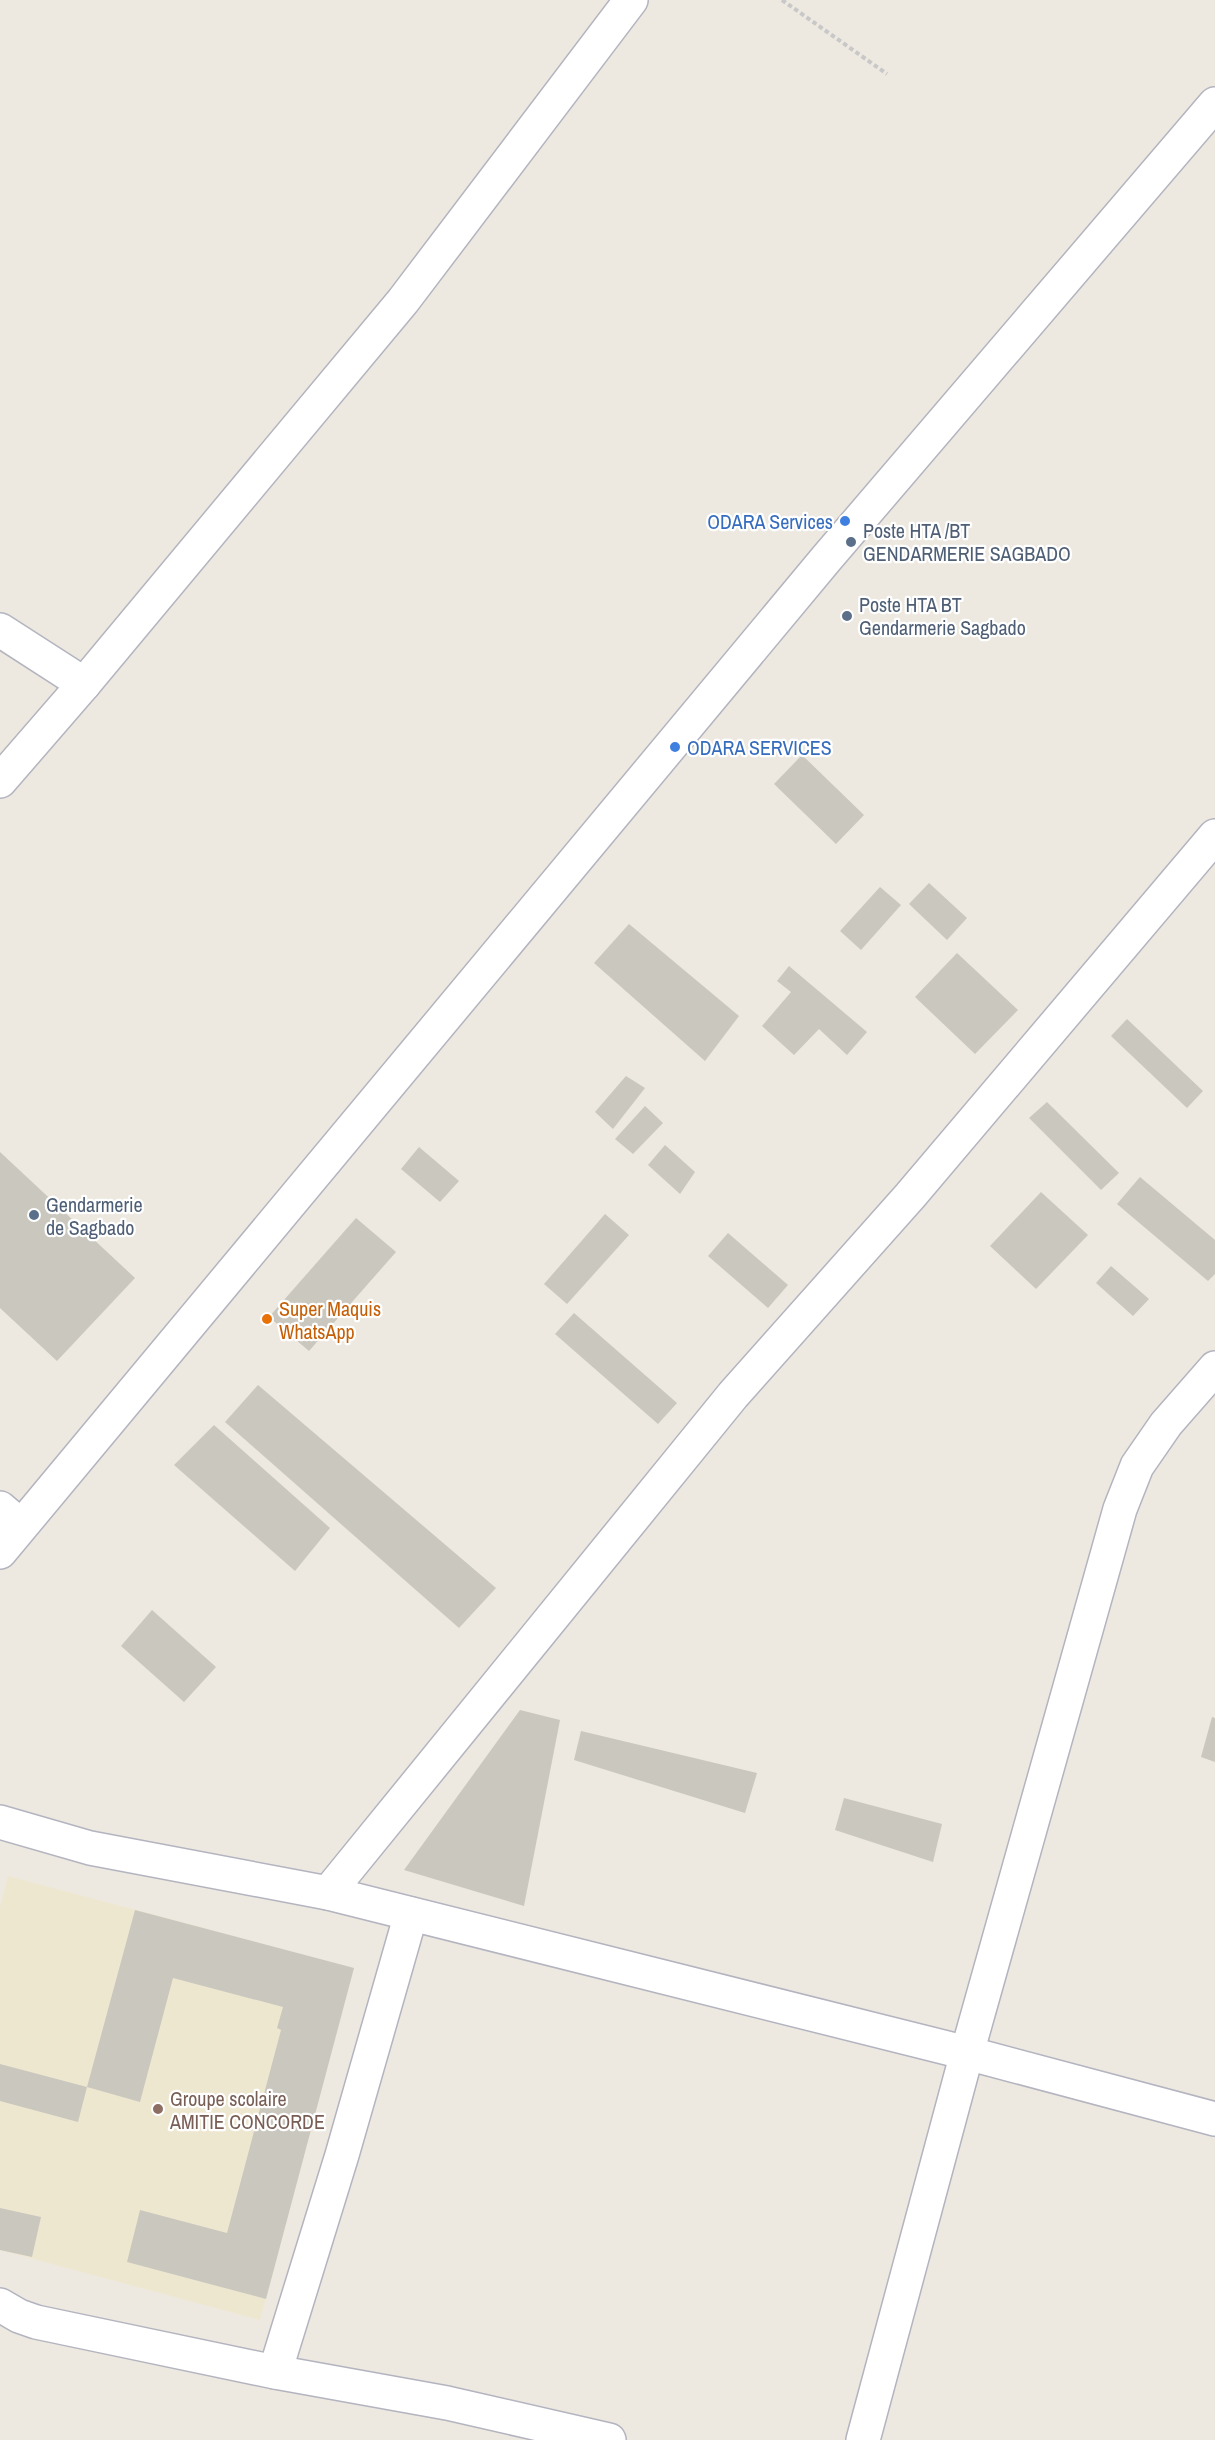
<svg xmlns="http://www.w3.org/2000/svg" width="1215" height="2440" font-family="'Archivo Narrow',sans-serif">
<rect width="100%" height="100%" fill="#ede9e0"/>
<!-- education -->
<polygon fill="#eee7d0" points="8,1876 354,1968 260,2320 0,2250 0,1907"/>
<!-- building -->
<g fill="#c9c7be">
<polygon points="802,755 864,815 836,844 774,784"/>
<polygon points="929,883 967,918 947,940 909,904"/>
<polygon points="880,887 901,905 861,950 840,931"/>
<polygon points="629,924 739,1016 705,1061 594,963"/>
<polygon points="957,953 1018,1010 975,1054 915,997"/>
<polygon points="789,966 867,1032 847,1055 819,1029 794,1055 762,1026 791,992 777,981"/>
<polygon points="1127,1019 1203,1091 1187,1108 1111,1036"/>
<polygon points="626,1076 645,1088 613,1129 595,1112"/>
<polygon points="1047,1102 1119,1173 1101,1190 1029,1118"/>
<polygon points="645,1106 663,1123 633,1154 615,1139"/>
<polygon points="665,1145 695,1172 680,1194 648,1165"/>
<polygon points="419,1147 459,1181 440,1202 401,1169"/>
<polygon points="0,1152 135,1278 57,1361 0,1308"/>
<polygon points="1140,1177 1215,1240 1215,1274 1208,1281 1117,1204"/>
<polygon points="1041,1192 1088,1235 1036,1289 990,1246"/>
<polygon points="605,1214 629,1235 567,1304 544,1284"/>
<polygon points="356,1218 396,1252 309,1351 269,1317"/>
<polygon points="728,1233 788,1285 768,1308 708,1256"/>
<polygon points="1111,1266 1149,1299 1133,1316 1096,1283"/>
<polygon points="574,1313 677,1403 658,1424 555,1334"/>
<polygon points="258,1385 496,1588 459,1628 225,1422"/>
<polygon points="214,1425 330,1528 295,1571 174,1465"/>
<polygon points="152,1610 216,1667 184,1702 121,1646"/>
<polygon points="520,1710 560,1720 524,1906 404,1870"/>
<polygon points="1212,1717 1215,1718 1215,1762 1201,1757"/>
<polygon points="581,1731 757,1773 745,1813 574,1760"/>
<polygon points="844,1798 942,1824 933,1862 835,1830"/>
<polygon points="135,1910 354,1968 266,2299 127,2262 140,2210 227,2233 281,2030 277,2028 283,2007 173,1978 140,2102 87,2087"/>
<polygon points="0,2064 87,2087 78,2122 0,2101"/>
<polygon points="0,2208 41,2217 32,2257 0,2250"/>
</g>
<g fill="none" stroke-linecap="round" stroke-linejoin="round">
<defs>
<g id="minor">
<polyline points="0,630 84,684"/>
<polyline points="0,781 84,684 403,301 631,0"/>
<polyline points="0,1508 21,1526"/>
<polyline points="0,1822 90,1848 328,1893 967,2053 1215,2119"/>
<polyline points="328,1893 733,1395 910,1196 1215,836"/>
<polyline points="0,2305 19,2316 36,2322 275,2372 447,2403 609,2440"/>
<polyline points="275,2372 342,2155 411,1914"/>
<polyline points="863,2440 967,2053 1120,1509 1137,1466 1166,1424 1215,1368"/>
</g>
<polyline id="tertiary" points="0,1552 826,559 1215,104"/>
</defs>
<!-- minor casing -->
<use href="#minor" stroke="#b3b4bf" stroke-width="36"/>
<!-- tertiary casing -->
<use href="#tertiary" stroke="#b3b4bf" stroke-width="36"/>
<!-- path -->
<polyline stroke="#c8c8c8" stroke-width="4" stroke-dasharray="4.5 3" stroke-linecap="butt" points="782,0 887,74"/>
<!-- minor -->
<use href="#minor" stroke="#fff" stroke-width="33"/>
<!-- tertiary -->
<use href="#tertiary" stroke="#fff" stroke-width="33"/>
</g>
<!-- markers -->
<g fill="#3f7fe0" stroke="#fff" stroke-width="2">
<circle cx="845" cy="521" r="6"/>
<circle cx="675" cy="747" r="6"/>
</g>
<g fill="#5c6f8a" stroke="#fff" stroke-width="2">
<circle cx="851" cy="542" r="6"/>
<circle cx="847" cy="616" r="6"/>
<circle cx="34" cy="1215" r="6"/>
</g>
<circle fill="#e8710a" stroke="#fff" stroke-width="2" cx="267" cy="1319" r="6"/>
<circle fill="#8d6e63" stroke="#fff" stroke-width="2" cx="158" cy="2109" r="6"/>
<g text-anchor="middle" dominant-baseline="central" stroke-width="4.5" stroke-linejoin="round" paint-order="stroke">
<!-- shop labels -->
<g font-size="20" fill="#366cbe" stroke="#fff" text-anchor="end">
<text x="833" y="521">ODARA Services</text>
<text x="687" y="747" text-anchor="start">ODARA SERVICES</text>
</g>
<!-- service labels -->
<g font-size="20" fill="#4e5e75" stroke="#fff" text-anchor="start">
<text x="863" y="530">Poste HTA /BT<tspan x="863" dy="23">GENDARMERIE SAGBADO</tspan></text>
<text x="859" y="604">Poste HTA BT<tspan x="859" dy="23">Gendarmerie Sagbado</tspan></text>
<text x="46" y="1204">Gendarmerie<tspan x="46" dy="23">de Sagbado</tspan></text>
</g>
<!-- food labels -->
<g font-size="20" fill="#c56008" stroke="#fff" text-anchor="start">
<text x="279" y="1308">Super Maquis<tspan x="279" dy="23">WhatsApp</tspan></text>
</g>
<!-- education labels -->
<g font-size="20" fill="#785e54" stroke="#fff" text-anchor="start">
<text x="170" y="2098">Groupe scolaire<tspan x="170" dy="23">AMITIE CONCORDE</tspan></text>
</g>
</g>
</svg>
